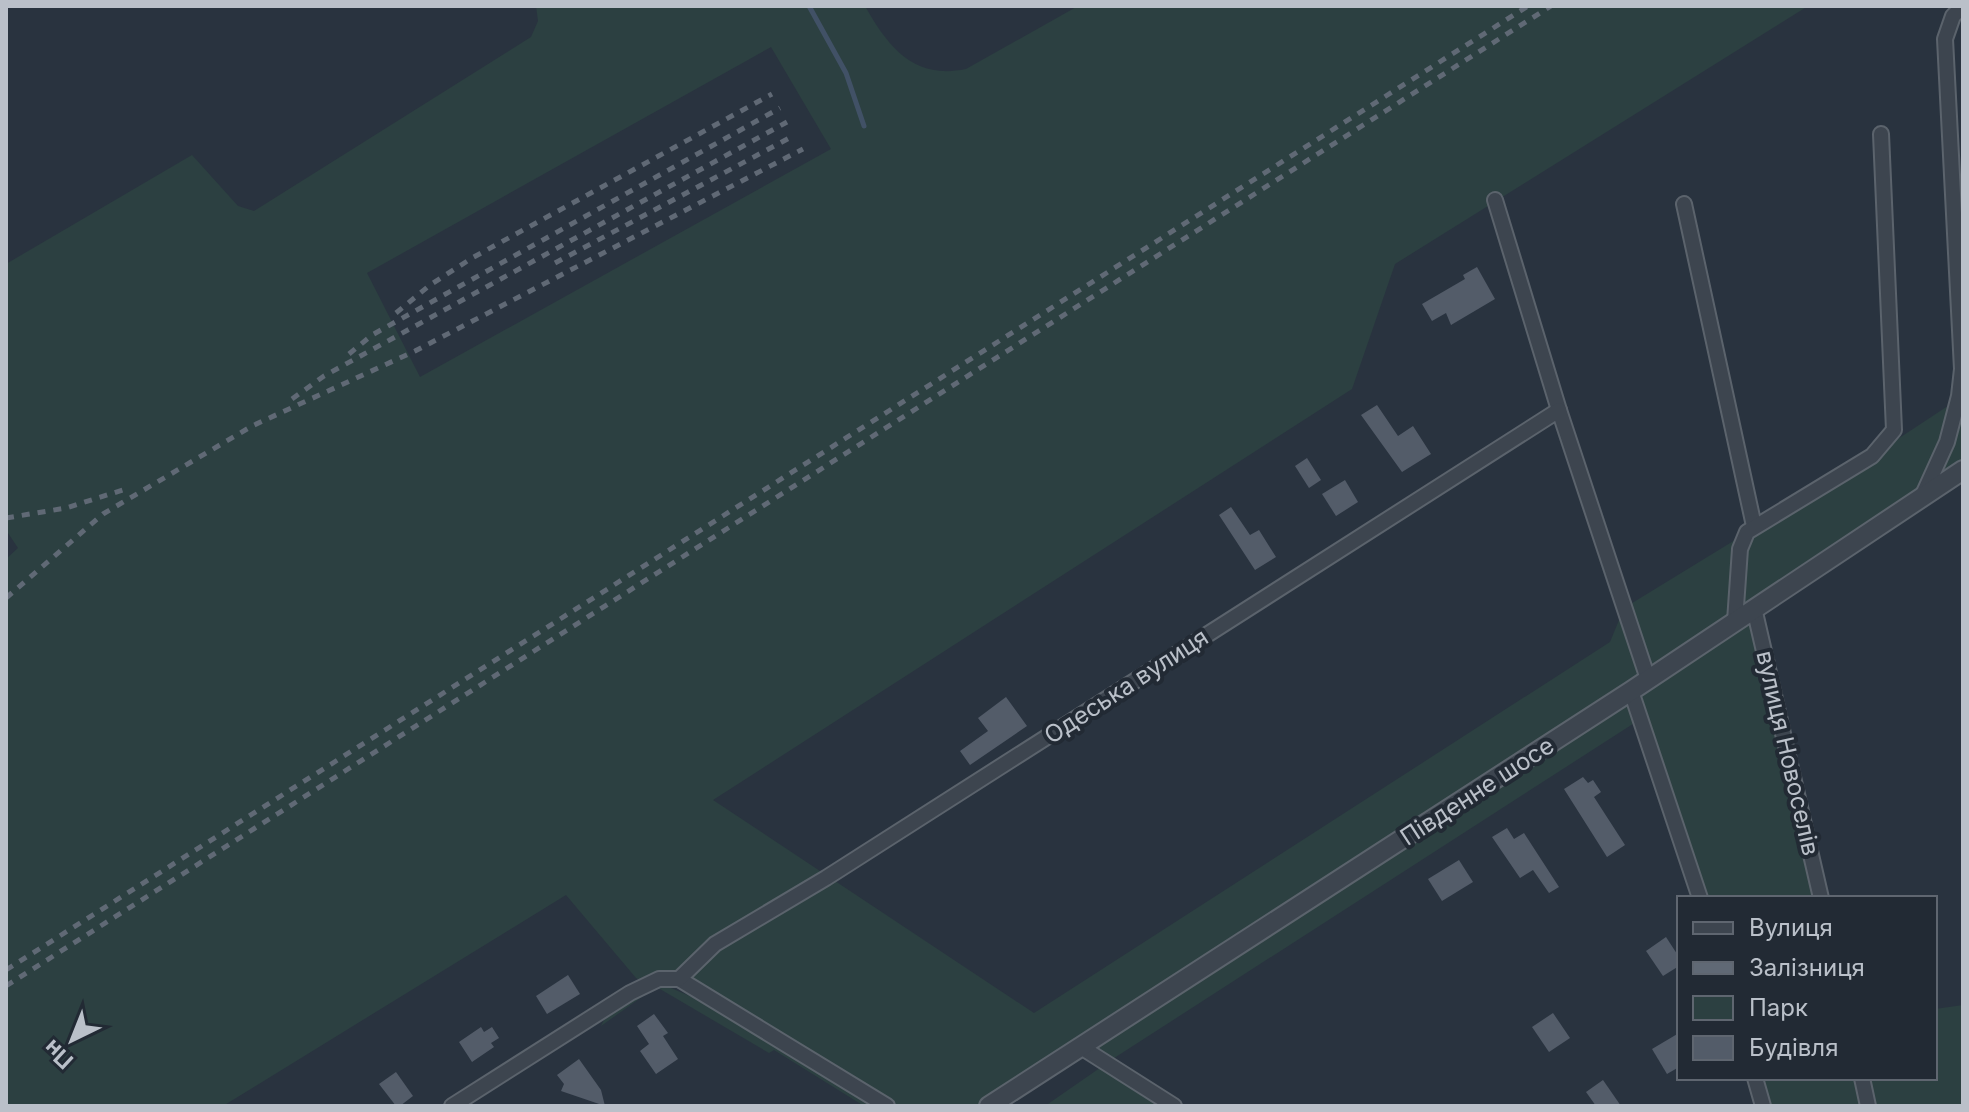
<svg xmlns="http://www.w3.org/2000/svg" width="1969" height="1112" font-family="Inter,sans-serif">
<rect width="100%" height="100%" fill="#29333f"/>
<!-- green -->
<g fill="#2c4041" fill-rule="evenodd">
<path d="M536 6H865C888 47 914 80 966 69L1078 6H1808L1395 264 1352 389 713 800 1034 1013 1610 642 1624 608 1872 456 1963 396V470L1755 608 1821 898H1700L1639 720 1108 1062 1174 1106H1045L1107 1063 1081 1047 989 1106H887L679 979 647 984 636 978 566 895 223 1106H6V559L18 548 6 530V264L192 155 238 206 254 211 531 37 538 21ZM771 47 831 149 420 377 367 273Z"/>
<polygon points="664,985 706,1003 877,1106 864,1106 774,1050 769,1053 660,989 653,989 601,1026 604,1020 648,989"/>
<polygon points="1963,1005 1963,1106 1763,1106 1755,1078 1935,1078 1935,1009"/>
</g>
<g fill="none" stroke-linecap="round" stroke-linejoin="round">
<!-- stream -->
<polyline stroke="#415166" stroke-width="5" points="809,6 846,73 864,126"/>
</g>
<!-- building -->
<g fill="#535c69">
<polygon points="1477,267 1495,299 1451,325 1446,313 1432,321 1422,304 1465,279 1463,275"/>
<polygon points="1377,405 1398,436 1413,426 1431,454 1402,472 1361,415"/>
<polygon points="1307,458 1321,480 1309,488 1295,466"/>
<polygon points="1345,480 1358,502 1336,516 1322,494"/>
<polygon points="1231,507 1250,535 1259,530 1276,557 1255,570 1219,515"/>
<polygon points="1006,697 1027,726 970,765 960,751 988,731 978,718"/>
<polygon points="1583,777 1588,783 1593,780 1601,792 1594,797 1625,845 1607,857 1564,789"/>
<polygon points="1507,828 1514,839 1524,833 1559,887 1549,893 1533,870 1520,878 1492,837"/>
<polygon points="1459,860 1473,882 1442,901 1428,879"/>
<polygon points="1666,937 1679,957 1679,966 1663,976 1646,951"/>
<polygon points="568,975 580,994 547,1014 536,996"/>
<polygon points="1553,1013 1570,1038 1549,1052 1532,1027"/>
<polygon points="654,1014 668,1033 663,1036 678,1059 656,1074 640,1051 649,1044 637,1026"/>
<polygon points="481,1027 484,1032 492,1027 499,1038 491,1043 494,1047 472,1062 459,1042"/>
<polygon points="1679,1033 1679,1067 1667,1074 1652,1049"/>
<polygon points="579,1059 601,1090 605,1106 561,1091 564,1084 557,1075"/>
<polygon points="396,1072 413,1096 400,1106 396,1106 379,1084"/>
<polygon points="1603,1080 1621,1106 1596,1106 1586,1092"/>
</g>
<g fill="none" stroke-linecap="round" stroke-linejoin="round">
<defs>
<g id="minor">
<polyline points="1495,200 1559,410"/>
<polyline points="1684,204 1754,526"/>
<polyline points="1922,497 1947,442 1959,396 1962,369 1945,39 1953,16 1963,6"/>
<polyline points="1754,608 1821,898"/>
<polyline points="1735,621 1740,549 1747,532 1872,456 1894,430 1881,134"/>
<polyline points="1631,691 1700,898"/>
<polyline points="679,979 887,1106"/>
<polyline points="1081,1047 1174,1106"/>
<polyline points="1755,1078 1763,1106"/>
<polyline points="1862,1078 1868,1106"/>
<polyline points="452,1106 630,993 659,979 679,979 715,944 826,878 1559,410 1648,679"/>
</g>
<polyline id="tertiary" points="989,1106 1631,691 1963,470"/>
</defs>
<!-- minor casing -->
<use href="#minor" stroke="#5b636c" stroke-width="18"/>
<!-- tertiary casing -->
<use href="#tertiary" stroke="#5b636c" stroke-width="22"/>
<!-- minor -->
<use href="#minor" stroke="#3d454f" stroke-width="14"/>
<!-- tertiary -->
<use href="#tertiary" stroke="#3d454f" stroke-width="18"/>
<!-- rail -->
<g stroke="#606975" stroke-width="5" stroke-dasharray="8 8" stroke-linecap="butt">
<polyline points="555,263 795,135"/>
<polyline points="396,313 430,285 472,258 772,94"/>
<polyline points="349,354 372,335 780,108"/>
<polyline points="292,399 324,376 787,122"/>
<polyline points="6,518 66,508 129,488"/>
<polyline points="6,598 103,514 252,426 415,351 803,149"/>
<polyline points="6,970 1528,6"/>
<polyline points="6,986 1551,6"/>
</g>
</g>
<g text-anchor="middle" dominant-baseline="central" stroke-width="8" stroke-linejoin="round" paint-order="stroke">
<!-- street labels -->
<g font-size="24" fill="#bac0c9" stroke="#222a34">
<text transform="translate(1126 686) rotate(-33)">Одеська вулиця</text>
<text transform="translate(1788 753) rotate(77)">вулиця Новоселів</text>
<text transform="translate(1477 791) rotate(-33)">Південне шосе</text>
</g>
</g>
<!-- border -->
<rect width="1969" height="1112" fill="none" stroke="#bac0c9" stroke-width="16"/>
<!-- legend -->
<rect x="1677" y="896" width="260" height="184" fill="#222a34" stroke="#5f6670" stroke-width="2"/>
<rect x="1693" y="922" width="40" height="12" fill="#3d454f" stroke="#5f6670" stroke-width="2"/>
<text x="1749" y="936" font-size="24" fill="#bac0c9">Вулиця</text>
<rect x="1693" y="962" width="40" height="12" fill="#606975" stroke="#5f6670" stroke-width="2"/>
<text x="1749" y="976" font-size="24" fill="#bac0c9">Залізниця</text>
<rect x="1693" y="996" width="40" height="24" fill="#2c4041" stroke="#5f6670" stroke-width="2"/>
<text x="1749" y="1016" font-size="24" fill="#bac0c9">Парк</text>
<rect x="1693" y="1036" width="40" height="24" fill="#535c69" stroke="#5f6670" stroke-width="2"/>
<text x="1749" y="1056" font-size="24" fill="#bac0c9">Будівля</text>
<!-- north arrow -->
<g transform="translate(72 1040) rotate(223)" stroke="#222a34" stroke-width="6" paint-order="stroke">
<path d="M0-6L14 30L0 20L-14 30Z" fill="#bac0c9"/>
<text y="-12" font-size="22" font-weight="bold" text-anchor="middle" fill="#bac0c9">Пн</text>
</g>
</svg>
